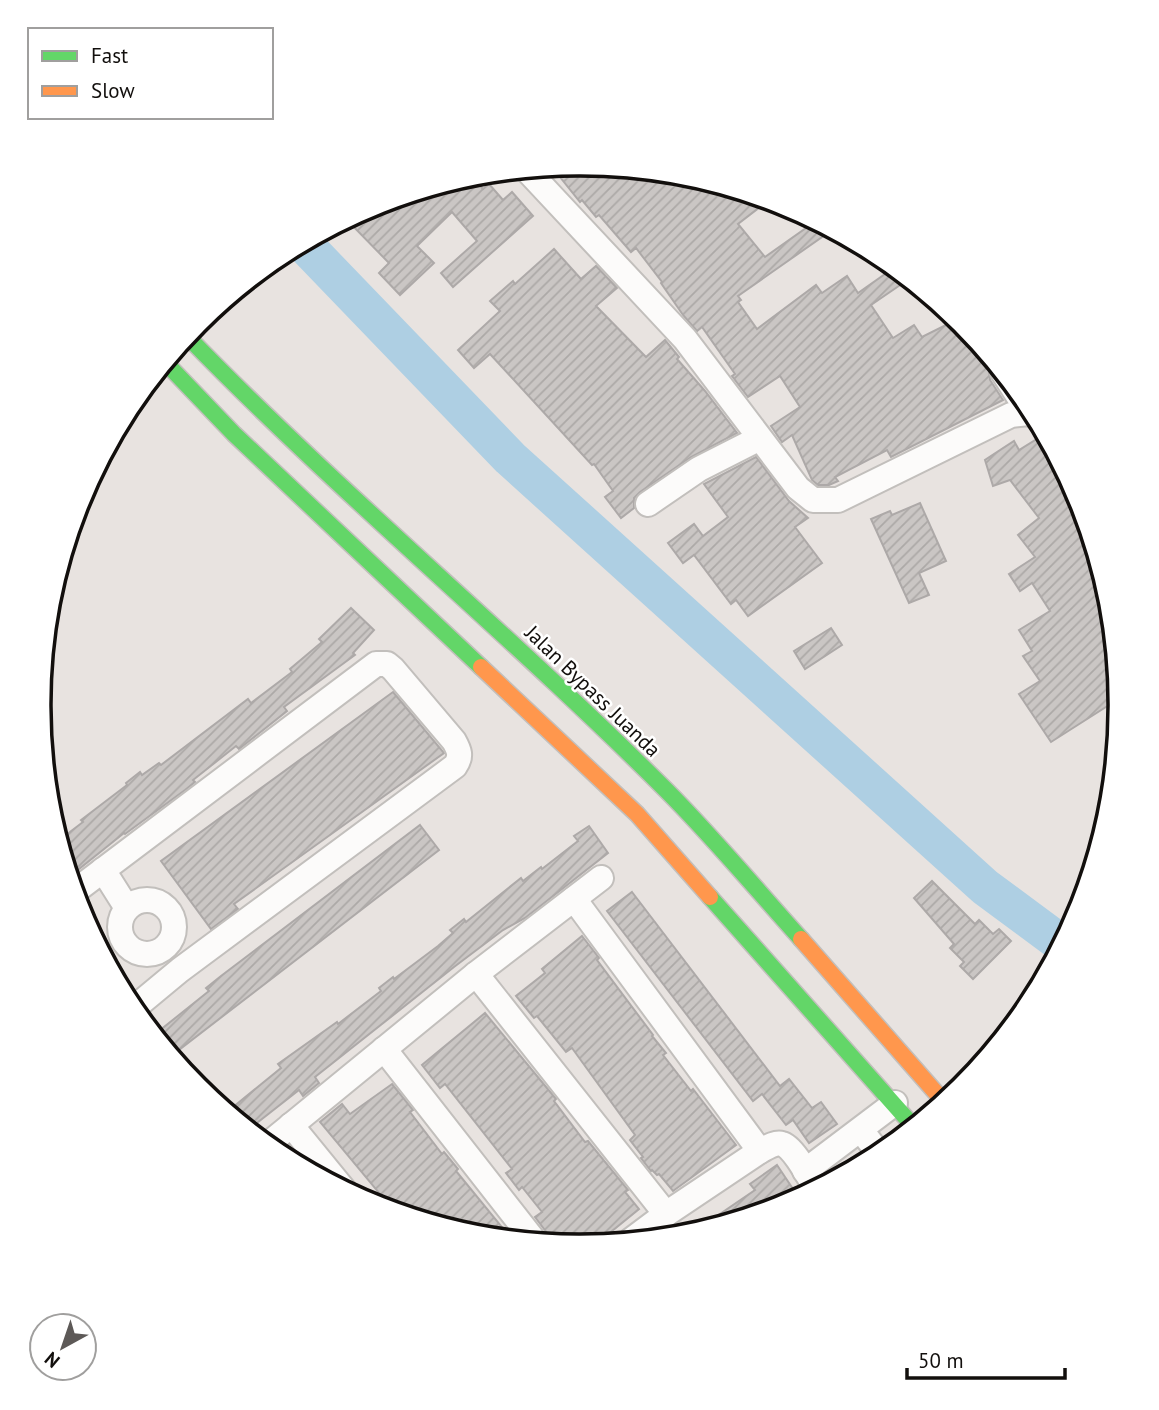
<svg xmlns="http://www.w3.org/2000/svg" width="1159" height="1410" font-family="'PT Sans',sans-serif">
<defs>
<pattern id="building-hatch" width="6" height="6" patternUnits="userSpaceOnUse" patternTransform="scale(1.75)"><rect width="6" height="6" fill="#cac6c4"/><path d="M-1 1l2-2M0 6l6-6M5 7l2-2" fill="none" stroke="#aca9a7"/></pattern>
</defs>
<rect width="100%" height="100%" fill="#e8e3e0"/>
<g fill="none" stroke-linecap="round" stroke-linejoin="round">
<!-- river -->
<polyline stroke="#aecfe3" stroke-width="38" points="303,243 510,458 985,887 1062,944"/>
</g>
<!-- building -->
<g fill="url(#building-hatch)" stroke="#ada9a8" stroke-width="2">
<polygon points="580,164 685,174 769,200 738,224 765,257 816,221 832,230 738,296 741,300 738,302 757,329 816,285 822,293 847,276 858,293 895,267 909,279 871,305 893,338 914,325 922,337 958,319 968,329 989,370 990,380 1003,400 891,457 887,450 835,477 838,481 829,485 818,485 812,480 792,435 782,442 771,426 800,407 780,376 748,397 732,376 735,374 702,327 697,331 683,315 661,283 662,282 636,248 631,252 599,215 596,217 582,200 580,202 552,167"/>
<polygon points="471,175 483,189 489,184 503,200 512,192 533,216 453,287 441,273 477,241 452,212 417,246 434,263 400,295 379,273 389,263 346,219 373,205"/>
<polygon points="554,249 581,279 596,266 617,288 596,306 646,357 665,340 679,357 677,359 705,391 737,433 691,457 640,492 634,498 634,508 621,518 605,497 613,491 594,464 592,465 490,354 474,368 458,350 500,311 490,301 513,281 515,284"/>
<polygon points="1045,434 1079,498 1110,600 1120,698 1051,742 1019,694 1040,681 1023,656 1032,651 1019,630 1050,611 1032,583 1020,591 1009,574 1035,557 1018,535 1039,518 1010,480 993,486 985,460 1014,441 1019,450"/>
<polygon points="756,457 789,501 808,518 795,527 822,563 748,616 736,600 731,604 694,555 683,563 668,543 694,524 703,536 728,517 704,484"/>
<polygon points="920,503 946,561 919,573 929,595 909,603 871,519 890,511 892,515"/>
<polygon points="351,608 374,630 353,653 355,655 284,707 287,711 253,738 239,749 236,746 193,780 195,782 185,790 125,834 124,833 69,877 58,841 83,822 81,820 127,785 126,783 140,772 142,775 159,763 161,765 248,699 251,703 292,672 290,669 322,642 319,639"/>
<polygon points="831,628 842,645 805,669 794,651"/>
<polygon points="393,692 444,753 234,904 238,909 211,929 161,861"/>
<polygon points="420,825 439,850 171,1056 154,1035 209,991 206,988 221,976"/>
<polygon points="589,826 608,853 525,918 503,930 454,967 315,1077 319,1083 303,1096 299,1090 248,1130 227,1112 281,1068 278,1064 337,1022 338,1024 381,991 379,988 393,977 394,979 438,946 453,933 450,930 464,919 466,922 521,878 523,881 541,867 542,869 578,841 574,836"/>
<polygon points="932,881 975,924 979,920 993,934 999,929 1011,941 973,979 960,966 964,962 950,948 954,944 914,898"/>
<polygon points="632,892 780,1086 789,1079 812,1108 821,1102 837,1124 809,1143 793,1120 786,1125 762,1094 753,1101 607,911"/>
<polygon points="582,936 599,958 597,960 653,1035 652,1036 666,1053 663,1055 691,1091 693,1089 736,1145 673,1191 659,1174 657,1175 652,1170 651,1171 641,1158 643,1157 630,1140 635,1135 572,1048 566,1052 537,1016 534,1018 516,996 545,973 542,969"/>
<polygon points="485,1013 556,1099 554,1101 585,1142 588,1141 628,1190 625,1192 639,1209 596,1244 579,1246 549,1243 547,1233 535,1217 542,1212 522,1187 519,1190 506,1173 512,1169 445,1084 440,1088 422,1065"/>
<polygon points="392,1084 413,1110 410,1112 442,1154 444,1152 458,1169 456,1171 510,1237 511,1236 514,1240 474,1236 394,1211 320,1122 342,1104 350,1114"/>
<polygon points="777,1165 799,1198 786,1205 702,1230 701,1227 755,1190 750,1184"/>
</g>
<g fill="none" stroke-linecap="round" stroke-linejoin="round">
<defs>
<g id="street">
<polyline points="526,169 685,339 798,488 813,500 838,500 1011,415 1029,413 1035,416"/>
<polyline points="1003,372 1029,413"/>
<polyline points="648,504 699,469 758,439"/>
<polyline points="103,870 127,908"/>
<path d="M74 892 376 664H387L393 669 454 741C459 750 462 756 455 766L180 970 133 1009"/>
<polyline points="574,899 760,1151"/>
<circle cx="147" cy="927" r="27"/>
<polyline points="476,974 666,1214"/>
<polyline points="384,1049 535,1242"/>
<polyline points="291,1125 344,1190"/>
<polyline points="861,1130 880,1155"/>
<polyline points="267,1145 476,974 601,878"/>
<polyline points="805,1171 895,1103"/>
<path d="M630 1241 666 1214 760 1151C766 1148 775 1142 782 1144 793 1146 810 1179 816 1189"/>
</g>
<g id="fast">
<path d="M186 335C339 493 510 634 666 790 713 837 756 889 801 939"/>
<polyline points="165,362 234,434 481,667"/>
<polyline points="710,897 914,1127"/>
</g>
<g id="slow">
<polyline points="481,667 637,814 710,897"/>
<polyline points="801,939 944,1102"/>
</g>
</defs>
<!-- street casing -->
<use href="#street" stroke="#c2bfbc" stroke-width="28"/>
<!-- fast casing -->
<use href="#fast" stroke="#c2bfbc" stroke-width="19"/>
<!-- slow casing -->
<use href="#slow" stroke="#c2bfbc" stroke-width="19"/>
<!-- street -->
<use href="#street" stroke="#fcfbfa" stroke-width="24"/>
<!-- fast -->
<use href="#fast" stroke="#63d668" stroke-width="16"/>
<!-- slow -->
<use href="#slow" stroke="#ff974d" stroke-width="16"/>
</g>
<g text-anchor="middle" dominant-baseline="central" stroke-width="5" stroke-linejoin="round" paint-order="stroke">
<!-- street labels -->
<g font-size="21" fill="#120f0d" stroke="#fff">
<text transform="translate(593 691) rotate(44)">Jalan Bypass Juanda</text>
</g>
</g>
<!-- crop -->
<path d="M0 0H1159V1410H0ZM579 176H580A528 528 0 0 1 1108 704V706A528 528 0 0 1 580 1234H579A528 528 0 0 1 51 706V704A528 528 0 0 1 579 176Z" fill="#fff" fill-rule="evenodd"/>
<path fill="none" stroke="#120f0d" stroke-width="3.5" d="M579 176H580A528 528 0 0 1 1108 704V706A528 528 0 0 1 580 1234H579A528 528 0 0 1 51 706V704A528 528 0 0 1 579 176Z"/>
<!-- legend -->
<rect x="28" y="28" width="245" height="91" fill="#ffffff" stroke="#a09f9e" stroke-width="2"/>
<rect x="42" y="51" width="35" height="10" fill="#63d668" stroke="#a09f9e" stroke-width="2"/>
<text x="91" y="63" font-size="21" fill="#120f0d">Fast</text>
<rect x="42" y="86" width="35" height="10" fill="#ff974d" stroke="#a09f9e" stroke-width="2"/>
<text x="91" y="98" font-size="21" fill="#120f0d">Slow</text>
<!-- north arrow -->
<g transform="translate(63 1347) rotate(220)"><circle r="33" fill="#ffffff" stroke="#a09f9e" stroke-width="2"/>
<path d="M0-5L12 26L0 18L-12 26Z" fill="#5d5957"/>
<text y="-10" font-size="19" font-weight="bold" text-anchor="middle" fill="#120f0d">N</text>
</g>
<!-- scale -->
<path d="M907 1368v10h158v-10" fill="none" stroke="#120f0d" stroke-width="3.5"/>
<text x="918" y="1368" font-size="21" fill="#120f0d" stroke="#ffffff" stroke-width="5" paint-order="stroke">50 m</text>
</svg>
